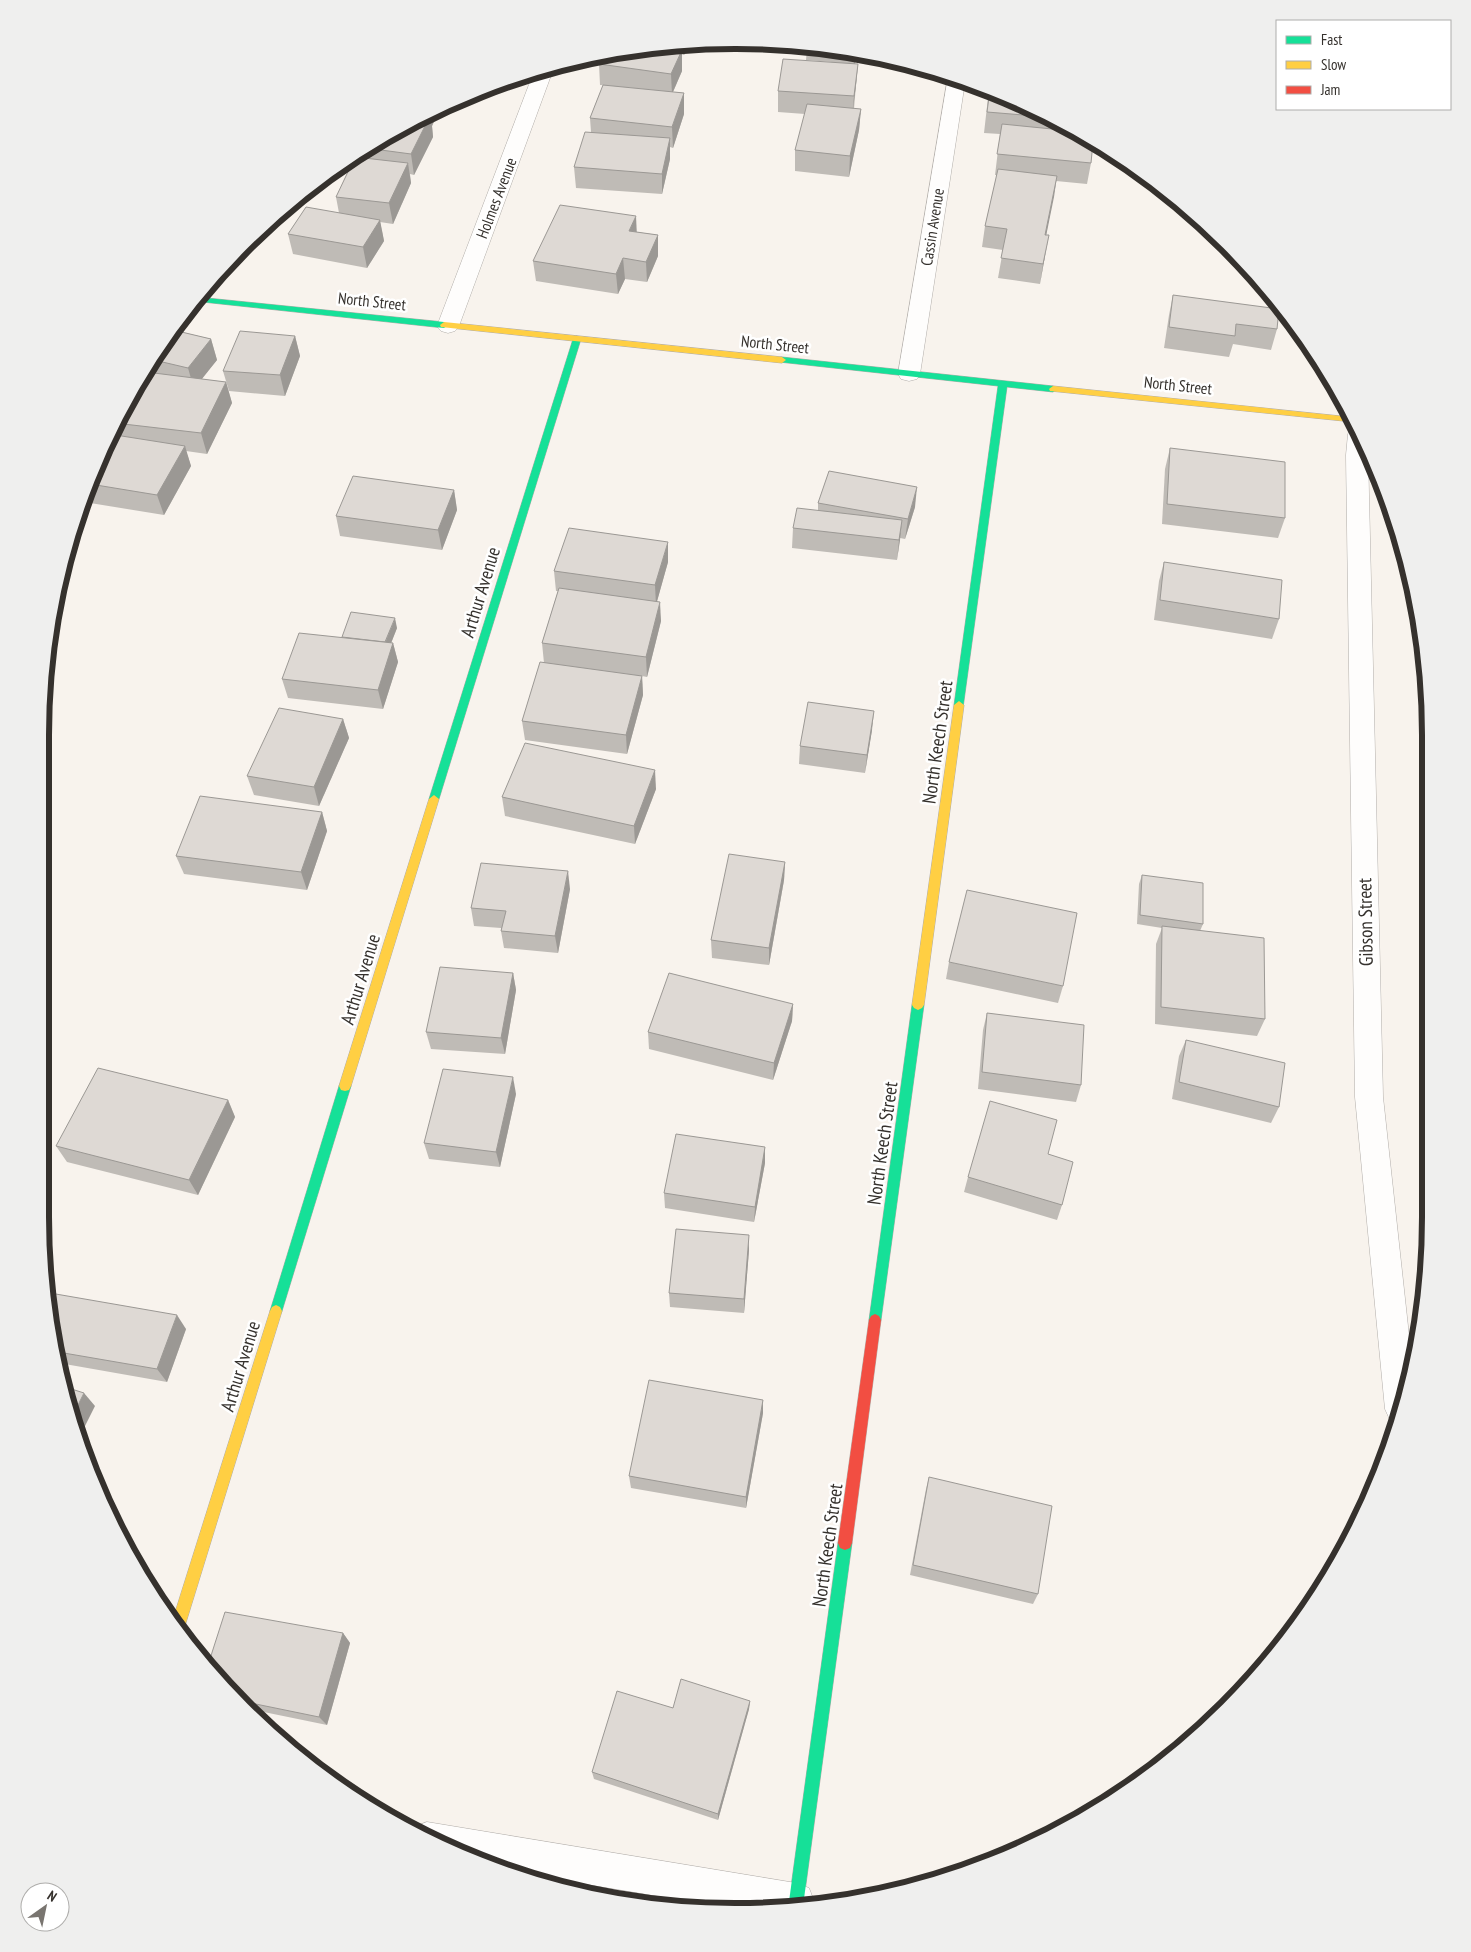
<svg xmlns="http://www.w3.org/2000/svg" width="1471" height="1952" font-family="'PT Sans Narrow',sans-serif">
<rect width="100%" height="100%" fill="#f8f3ed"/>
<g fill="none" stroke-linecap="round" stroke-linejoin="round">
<defs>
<g id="street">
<polygon points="552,68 553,70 459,326 455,331 448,333 441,331 437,326 533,74"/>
<polygon points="948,77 965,82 920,374 917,379 909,381 901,379 898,374"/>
<polygon points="1356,427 1368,452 1383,1097 1412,1363 1398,1423 1390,1420 1385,1409 1355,1097 1346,455 1348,434 1351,429"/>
<polygon points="427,1822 796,1883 809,1888 814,1901 813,1904 781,1910 718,1906 531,1875 428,1840 413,1830 414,1827"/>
</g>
<g id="fast">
<polygon points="197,297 444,322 448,325 444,328 193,301"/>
<polygon points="577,336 581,339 439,799 434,803 429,799 573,339"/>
<polygon points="782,357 1053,386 1057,389 1053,392 1007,387 963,708 959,709 954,705 998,386 779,362 779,358"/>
<polygon points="918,1000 922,1002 924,1005 881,1320 879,1324 875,1326 871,1324 869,1320 912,1005 914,1002"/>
<polygon points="345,1081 349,1082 351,1086 282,1311 280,1315 276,1317 272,1315 270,1311 339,1086 341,1082"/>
<polygon points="845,1536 850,1538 852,1543 803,1906 788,1909 838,1543 840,1538"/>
</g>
<g id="slow">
<polygon points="444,322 782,357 786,360 782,363 441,327 440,325"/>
<polygon points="1053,386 1350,417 1353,422 1050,391 1049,389"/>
<polygon points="959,701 964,705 924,1005 922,1008 918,1010 914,1008 912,1005 954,705"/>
<polygon points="434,795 439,799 351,1086 349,1090 345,1091 341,1090 339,1086 429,799"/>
<polygon points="276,1305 280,1307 282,1311 184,1629 180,1635 172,1622 270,1311 272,1307"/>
</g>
<polygon id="jam" points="875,1314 879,1316 881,1320 852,1543 850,1548 845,1550 840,1548 838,1543 869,1320 871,1316"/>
</defs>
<!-- street casing -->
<use href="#street" stroke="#b1ada9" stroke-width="1"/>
<!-- fast casing -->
<use href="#fast" stroke="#b1ada9" stroke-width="1"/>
<!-- slow casing -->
<use href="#slow" stroke="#b1ada9" stroke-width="1"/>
<!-- jam casing -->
<use href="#jam" stroke="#b1ada9" stroke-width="1"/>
<!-- street -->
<use href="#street" fill="#fefdfc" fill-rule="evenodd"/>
<!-- fast -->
<use href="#fast" fill="#16e098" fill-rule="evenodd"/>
<!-- slow -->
<use href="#slow" fill="#ffcf43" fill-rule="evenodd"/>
<!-- jam -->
<use href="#jam" fill="#f24e42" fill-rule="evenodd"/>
</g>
<!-- wall -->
<g fill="#bfbbb6">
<polygon points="689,45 684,55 682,54 682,71 673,92 684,93 684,114 673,148 670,147 670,159 662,194 576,188 574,167 591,132 590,118 603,85 600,85 599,64 604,53"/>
<polygon points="807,49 858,52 855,64 858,64 856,85 854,109 861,109 859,130 849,177 795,171 795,150 805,114 778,112 778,91 832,62 806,60"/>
<polygon points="989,89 1001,93 1071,130 1091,163 1087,184 1056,181 1046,235 1045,256 1040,284 998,278 1003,250 982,247 985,226 997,175 995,175 1000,134 984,133"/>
<polygon points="440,108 432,126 433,137 414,175 410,174 411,183 393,224 380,222 384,241 367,268 293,254 288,234 339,213 336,197 351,166 349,157"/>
<polygon points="637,232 658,235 658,256 647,282 625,279 618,294 536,281 533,261"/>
<polygon points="1173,295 1277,329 1271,350 1233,344 1229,357 1164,348 1169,315"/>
<polygon points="173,330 211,339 217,360 201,379 226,382 232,403 207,454 186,451 191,466 164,515 84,502 109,434 111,434 110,432 112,428"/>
<polygon points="295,336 300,356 285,396 229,391 223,371"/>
<polygon points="1170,448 1285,518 1278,538 1162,524 1165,469"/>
<polygon points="454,490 457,510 442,550 340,536 336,516"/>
<polygon points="818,503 915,507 905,539 900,538 897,560 792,548 793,528 818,511"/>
<polygon points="668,562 657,601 661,621 647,677 642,676 643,695 627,754 525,740 522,721 544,663 542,643 558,591 556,591 554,571"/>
<polygon points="1164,562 1279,619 1272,639 1154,620 1159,581"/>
<polygon points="397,628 391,643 393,643 398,662 383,709 288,698 282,679 342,637"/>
<polygon points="343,719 349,738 319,806 254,795 247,776"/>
<polygon points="872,730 865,773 799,764 800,746"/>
<polygon points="656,789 635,844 505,816 502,797"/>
<polygon points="322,812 327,831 307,890 184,874 176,856"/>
<polygon points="785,862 784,880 769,965 712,958 711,940"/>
<polygon points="1142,875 1203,924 1200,931 1265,1019 1257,1036 1155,1024 1156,944 1162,928 1137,924 1139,884"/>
<polygon points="570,889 558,953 504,948 501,931 501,928 474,926 471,908"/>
<polygon points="949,962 1063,986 1058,1003 946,979"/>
<polygon points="513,973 516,990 505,1054 431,1049 426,1032"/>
<polygon points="793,1004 792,1021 773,1080 649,1049 648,1032"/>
<polygon points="987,1013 1081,1085 1076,1102 978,1089 983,1030"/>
<polygon points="1186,1040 1279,1107 1271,1123 1172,1099 1179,1056"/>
<polygon points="516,1094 500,1167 429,1159 424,1143"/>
<polygon points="228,1100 235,1117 198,1195 67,1162 56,1146"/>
<polygon points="765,1147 765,1163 754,1222 665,1208 664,1193"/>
<polygon points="1048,1154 1062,1205 1057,1220 964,1192 968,1177"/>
<polygon points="749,1250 744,1313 670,1307 669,1293"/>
<polygon points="50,1293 186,1329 167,1382 59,1363"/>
<polygon points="763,1400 763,1413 746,1508 631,1488 629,1476"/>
<polygon points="929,1477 1038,1594 1033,1604 910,1575 926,1489"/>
<polygon points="343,1633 350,1643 327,1725 249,1709 208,1665"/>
<polygon points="750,1701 749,1709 718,1820 594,1779 592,1772 673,1708"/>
</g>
<!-- shaded-wall -->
<g fill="#9b9894">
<polygon points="683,45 689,45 684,55"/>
<polygon points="682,50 682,71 672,94 671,74"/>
<polygon points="856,52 858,52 854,65 855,54"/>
<polygon points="858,64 856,85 852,117 854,96"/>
<polygon points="684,93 684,114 673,148 672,127"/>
<polygon points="440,108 432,126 433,137 414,175 411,154 429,118 429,115"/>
<polygon points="861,109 859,130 849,177 850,156"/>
<polygon points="670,138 670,159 662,194 662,174"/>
<polygon points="408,163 411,183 393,224 389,203"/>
<polygon points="1057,176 1054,197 1042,256 1045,235"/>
<polygon points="636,216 637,237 629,231"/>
<polygon points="380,220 384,241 367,268 363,247"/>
<polygon points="658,235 658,256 647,282 646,262"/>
<polygon points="1049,235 1045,256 1040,284 1043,264"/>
<polygon points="623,258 625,279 618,294 616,274"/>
<polygon points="295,336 300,356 285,396 280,375"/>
<polygon points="211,339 217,360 194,389 188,368"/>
<polygon points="226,382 232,403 207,454 201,433"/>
<polygon points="185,446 191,466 164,515 157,495"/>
<polygon points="917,487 915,507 905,539 908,519"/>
<polygon points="454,490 457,510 442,550 438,530"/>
<polygon points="902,520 900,540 897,560 899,540"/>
<polygon points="668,542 668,562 656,605 655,585"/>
<polygon points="660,602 661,621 647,677 646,657"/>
<polygon points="395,618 397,628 386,656 384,646"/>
<polygon points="393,643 398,662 383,709 378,690"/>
<polygon points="642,676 643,695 627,754 626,735"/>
<polygon points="874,711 872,730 865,773 867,755"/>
<polygon points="343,719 349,738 319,806 314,787"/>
<polygon points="655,770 656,789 635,844 634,826"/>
<polygon points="322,812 327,831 307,890 301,872"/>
<polygon points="785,862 784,880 769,965 769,948"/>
<polygon points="568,871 570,889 558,953 555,936"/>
<polygon points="513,973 516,990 505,1054 501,1038"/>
<polygon points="793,1004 792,1021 773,1080 774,1063"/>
<polygon points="513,1077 516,1094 500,1167 496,1152"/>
<polygon points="228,1100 235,1117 198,1195 189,1180"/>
<polygon points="765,1147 765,1163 754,1222 755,1207"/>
<polygon points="749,1235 749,1250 744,1313 744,1299"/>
<polygon points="177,1315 186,1329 167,1382 157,1369"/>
<polygon points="84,1393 95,1406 80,1436 72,1417"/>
<polygon points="763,1400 763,1413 746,1508 746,1497"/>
<polygon points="343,1633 350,1643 327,1725 319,1717"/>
<polygon points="750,1701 749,1709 718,1820 718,1814"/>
</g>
<!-- building -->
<g fill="#ded9d4" stroke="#9b9894">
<polygon points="661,47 682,50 671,74 599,64 604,53"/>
<polygon points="807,47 856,52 855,54 807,49"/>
<polygon points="783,59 858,64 854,96 778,91"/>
<polygon points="603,85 684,93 672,127 590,118"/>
<polygon points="990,89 1001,93 1047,117 987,112"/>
<polygon points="807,104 861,109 850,156 795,150"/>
<polygon points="427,116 430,116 411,154 366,148"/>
<polygon points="1002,124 1072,131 1093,142 1091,163 997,154"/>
<polygon points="585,132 670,138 662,174 574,167"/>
<polygon points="355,157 408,163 389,203 336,197"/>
<polygon points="998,169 1057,176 1045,235 1049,235 1043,264 1001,258 1007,229 985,226"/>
<polygon points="560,205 636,216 629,231 658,235 646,262 623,258 616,274 533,261"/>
<polygon points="306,207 380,220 363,247 288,234"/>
<polygon points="1173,295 1279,309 1277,329 1236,324 1235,336 1169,327"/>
<polygon points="173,330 211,339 188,368 154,360"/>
<polygon points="240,331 295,336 280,375 223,371"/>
<polygon points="146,372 226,382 201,433 115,423"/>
<polygon points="109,434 185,446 157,495 90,484"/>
<polygon points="1170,448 1285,462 1285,518 1167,504"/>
<polygon points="829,471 917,487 908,519 818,503"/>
<polygon points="353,476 454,490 438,530 336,516"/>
<polygon points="797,508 902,520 899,540 793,528"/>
<polygon points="569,528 668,542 655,585 554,571"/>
<polygon points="1164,562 1282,580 1279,619 1160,600"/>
<polygon points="559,588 660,602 646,657 542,643"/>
<polygon points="351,612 395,618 385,642 342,637"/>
<polygon points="299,633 393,643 378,690 282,679"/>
<polygon points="540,662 642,676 626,735 522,721"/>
<polygon points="808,702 874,711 867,755 800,746"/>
<polygon points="279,708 343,719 314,787 247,776"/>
<polygon points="525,743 655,770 634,826 502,797"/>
<polygon points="200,796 322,812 301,872 176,856"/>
<polygon points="729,854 785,862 769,948 711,940"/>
<polygon points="481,863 568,871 555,936 501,931 506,911 471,908"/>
<polygon points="1142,875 1203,883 1203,924 1140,915"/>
<polygon points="967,890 1077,913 1063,986 949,962"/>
<polygon points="1162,926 1264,938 1265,1019 1161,1007"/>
<polygon points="440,967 513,973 501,1038 426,1032"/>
<polygon points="669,973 793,1004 774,1063 648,1032"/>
<polygon points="987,1013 1084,1025 1081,1085 982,1072"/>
<polygon points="1186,1040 1285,1063 1279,1107 1179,1082"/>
<polygon points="98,1068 228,1100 189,1180 56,1146"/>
<polygon points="443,1069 513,1077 496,1152 424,1143"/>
<polygon points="990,1101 1057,1120 1048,1154 1073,1162 1062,1205 968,1177"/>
<polygon points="676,1134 765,1147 755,1207 664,1193"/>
<polygon points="676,1229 749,1235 744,1299 669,1293"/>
<polygon points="50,1293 177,1315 157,1369 58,1352"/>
<polygon points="649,1380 763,1400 746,1497 629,1476"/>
<polygon points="62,1386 84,1393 72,1417 64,1397"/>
<polygon points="929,1477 1052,1506 1038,1594 913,1565"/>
<polygon points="225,1612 343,1633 319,1717 241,1701 208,1665"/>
<polygon points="681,1679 750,1701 718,1814 592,1772 617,1691 673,1708"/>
</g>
<g text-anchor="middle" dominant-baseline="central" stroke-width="5" stroke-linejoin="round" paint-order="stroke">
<!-- far-street labels -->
<g font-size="16" fill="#35312d" stroke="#fff">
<text transform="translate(496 198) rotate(-69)">Holmes Avenue</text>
<text transform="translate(932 227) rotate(-81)">Cassin Avenue</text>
<text transform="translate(372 301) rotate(6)">North Street</text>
<text transform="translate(775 344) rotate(6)">North Street</text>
<text transform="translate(1178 385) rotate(6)">North Street</text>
</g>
<!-- street labels -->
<g font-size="19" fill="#35312d" stroke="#fff">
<text transform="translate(480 592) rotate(-73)">Arthur Avenue</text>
<text transform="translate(937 742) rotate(-82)">North Keech Street</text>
<text transform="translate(1365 922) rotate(-91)">Gibson Street</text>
<text transform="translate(360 979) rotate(-73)">Arthur Avenue</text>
<text transform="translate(882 1143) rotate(-82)">North Keech Street</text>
<text transform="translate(240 1366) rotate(-73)">Arthur Avenue</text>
<text transform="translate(827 1545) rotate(-82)">North Keech Street</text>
</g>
</g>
<!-- crop -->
<path d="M0 0H1471V1952H0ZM735 49H736A686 686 0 0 1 1422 735V1217A686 686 0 0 1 736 1903H735A686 686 0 0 1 49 1217V735A686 686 0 0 1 735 49Z" fill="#efefee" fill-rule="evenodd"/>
<path fill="none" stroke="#35312d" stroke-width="6" d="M735 49H736A686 686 0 0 1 1422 735V1217A686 686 0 0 1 736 1903H735A686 686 0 0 1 49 1217V735A686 686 0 0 1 735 49Z"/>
<!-- legend -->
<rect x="1276" y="20" width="175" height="90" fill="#ffffff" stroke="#aeadab"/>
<rect x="1286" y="36" width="25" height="8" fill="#16e098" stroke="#aeadab"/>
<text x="1321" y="45" font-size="15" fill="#35312d">Fast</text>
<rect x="1286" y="61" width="25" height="8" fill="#ffcf43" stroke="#aeadab"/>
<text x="1321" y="70" font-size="15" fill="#35312d">Slow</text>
<rect x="1286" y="86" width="25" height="8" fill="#f24e42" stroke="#aeadab"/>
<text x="1321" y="95" font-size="15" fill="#35312d">Jam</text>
<!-- north arrow -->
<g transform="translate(45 1907) rotate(33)"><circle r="24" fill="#ffffff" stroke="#aeadab"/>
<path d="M0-4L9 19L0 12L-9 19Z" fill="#797570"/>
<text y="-8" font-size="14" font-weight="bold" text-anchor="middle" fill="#35312d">N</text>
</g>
</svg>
